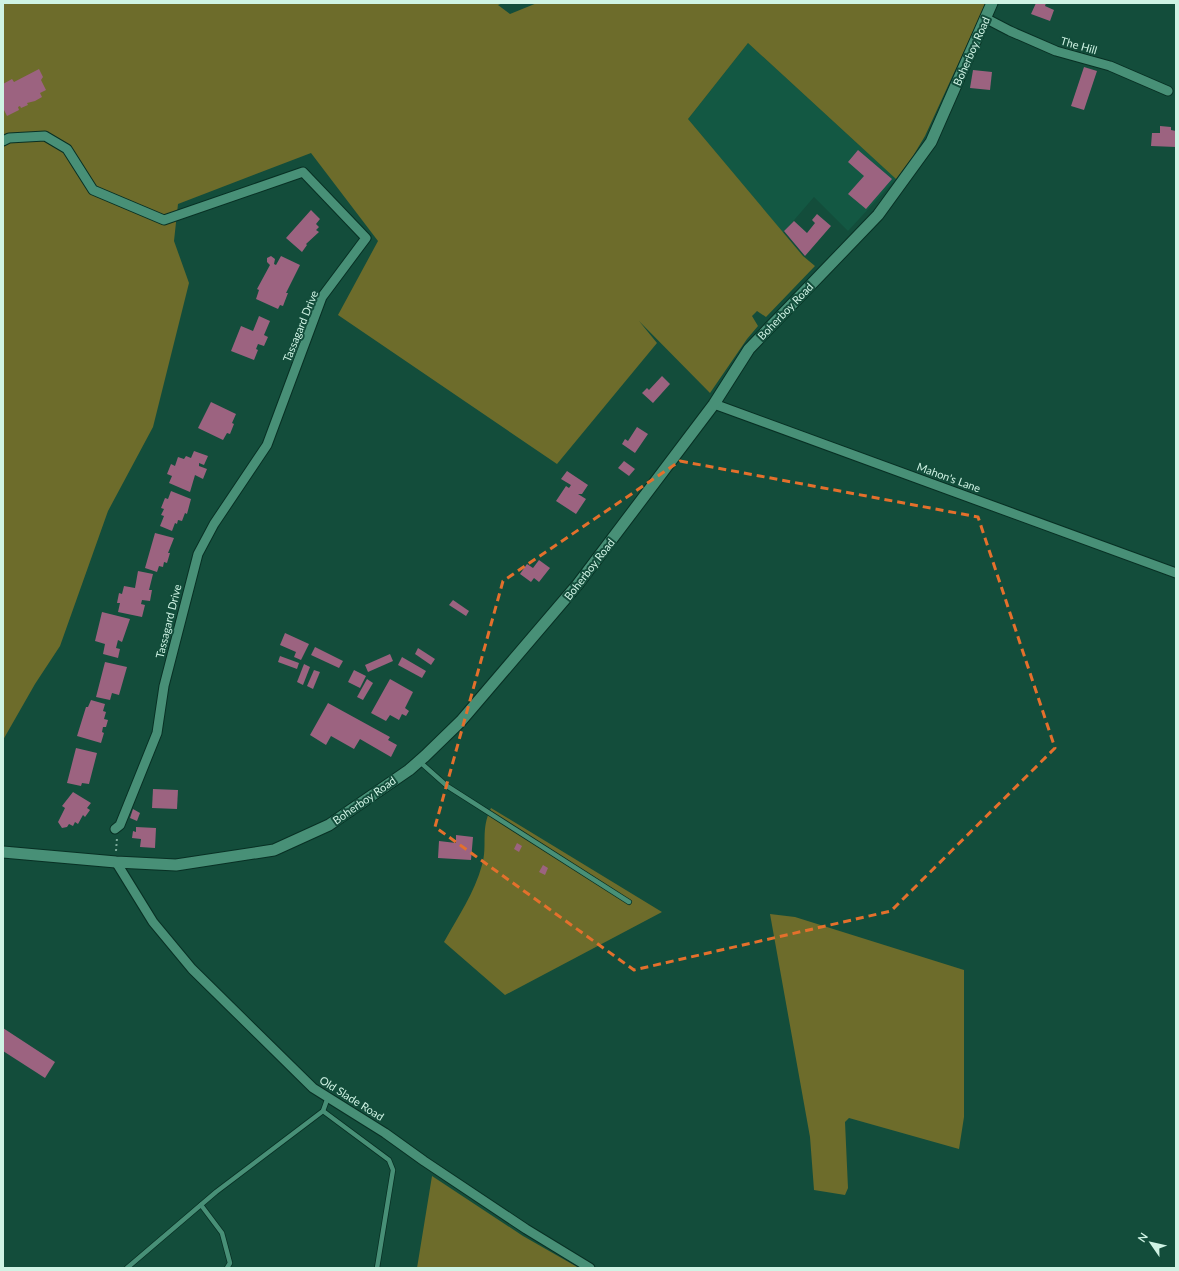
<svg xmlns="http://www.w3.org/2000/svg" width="1179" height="1271" font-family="Lato,sans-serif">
<rect width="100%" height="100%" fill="#134d3b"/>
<!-- built -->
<polygon fill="#135843" points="748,43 896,179 848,231 814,197 783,233 688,119"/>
<!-- green -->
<g fill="#6d6c2b">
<polygon points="3,3 503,3 498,5 510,14 537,3 986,3 925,136 913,156 896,179 748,43 688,119 803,256 815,266 766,317 757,311 752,316 758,326 747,339 710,393 639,321 657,343 557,464 338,315 378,241 311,153 178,204 174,241 189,283 153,427 108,511 60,646 35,684 3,740"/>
<path d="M491 808 662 912 505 995 444 942C457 918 475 892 482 865 488 845 480 830 491 808Z"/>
<polygon points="770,914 795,917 964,970 964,1117 959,1149 849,1118 845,1122 848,1188 845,1195 814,1190 810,1137"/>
<polygon points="432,1176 523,1236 579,1268 417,1268"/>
</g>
<!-- building -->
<g fill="#9c6380">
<polygon points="1036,3 1046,3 1045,6 1054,10 1050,21 1031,14"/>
<polygon points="1084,67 1097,71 1084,110 1071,106"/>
<polygon points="39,69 43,77 41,80 46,90 40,93 42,97 35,101 27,103 28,105 21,108 20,106 18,107 19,110 7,116 3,108 3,84 12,79 14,82"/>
<polygon points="973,70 992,72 990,90 970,88"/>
<polygon points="1160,126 1171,127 1171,130 1176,131 1176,147 1151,146 1152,133 1160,133"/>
<polygon points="858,150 892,179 866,209 848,194 864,176 848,162"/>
<polygon points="311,210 320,219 316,224 319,227 316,230 319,232 306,244 307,245 302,252 286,238"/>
<polygon points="817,214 831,226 805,256 784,231 794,221 807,233 815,223 812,220"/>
<polygon points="271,256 275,259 274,264 276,265 281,256 300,265 286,293 288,293 283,306 280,305 278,309 256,299 259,290 257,289 270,265 267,262 267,258"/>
<polygon points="259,316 270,321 264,335 268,337 264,346 258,344 256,349 258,350 254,360 231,351 241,326 253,331"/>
<polygon points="662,376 670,384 653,403 642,393 647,388 649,390"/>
<polygon points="211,402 236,414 232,423 234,424 230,434 227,433 223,440 198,428"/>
<polygon points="637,427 648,434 635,453 622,444 625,439 628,441"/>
<polygon points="194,451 208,456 204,465 199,463 199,466 207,469 203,479 195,475 190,492 169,483 172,476 167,474 171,464 175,466 178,457 184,459 186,456 191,458"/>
<polygon points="624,461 635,469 629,476 618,468"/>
<polygon points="567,471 588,485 582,494 578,494 586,499 576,514 556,501 566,486 569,488 571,485 561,479"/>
<polygon points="171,491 191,499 187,514 185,513 182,521 178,520 177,524 175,523 172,531 160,526 164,516 161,515 164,509 161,508 165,498 168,499"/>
<polygon points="155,533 174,538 168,553 170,553 167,563 164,562 163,567 159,566 157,572 145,568"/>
<polygon points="539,560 550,568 539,582 534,578 531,582 520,574 527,564 533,568"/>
<polygon points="138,571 153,574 149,590 152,590 150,601 142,600 141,604 145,605 142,617 118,612 120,603 117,603 119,593 122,594 124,586 135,588"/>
<polygon points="453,600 469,611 466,616 449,605"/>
<polygon points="102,612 130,619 122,642 118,640 116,648 120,649 118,658 103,654 105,644 95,641"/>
<polygon points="285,633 309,644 301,660 294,657 296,652 280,645"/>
<polygon points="315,647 343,661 339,668 311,655"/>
<polygon points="418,648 435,659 431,665 415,654"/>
<polygon points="390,654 393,661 368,672 365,665"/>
<polygon points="280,656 299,663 297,669 278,662"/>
<polygon points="402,657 426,671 422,678 398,665"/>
<polygon points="105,662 127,667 119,695 112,693 110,700 96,697"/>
<polygon points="304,664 310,667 303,685 297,682"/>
<polygon points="314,670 320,672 313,689 307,686"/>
<polygon points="354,670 366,676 360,688 348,682"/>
<polygon points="367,679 373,683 363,700 357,697"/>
<polygon points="390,679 413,692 405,708 409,711 406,716 402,714 399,720 390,715 386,721 371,713"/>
<polygon points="91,700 105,704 103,711 106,712 104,719 108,720 106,727 103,727 102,732 104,733 101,743 77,736 86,707 88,707"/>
<polygon points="328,703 390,737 388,740 397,745 391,757 360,739 354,749 331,736 326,745 310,735"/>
<polygon points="76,748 97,753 89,784 82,783 81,786 67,783"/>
<polygon points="153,789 178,790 177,809 152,808"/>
<polygon points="73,792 91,803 87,808 90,810 85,817 83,815 78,824 75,822 73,826 69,824 67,827 62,828 58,822 65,808 62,806"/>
<polygon points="133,809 140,813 137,821 130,818"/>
<polygon points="136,827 156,828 155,848 140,847 141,839 132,838 133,831 136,832"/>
<polygon points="456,835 473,837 471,860 438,858 439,841 456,843"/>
<polygon points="517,843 522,846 519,852 514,849"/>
<polygon points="543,865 548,868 545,875 539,872"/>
<polygon points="3,1028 55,1062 45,1078 3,1051"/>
</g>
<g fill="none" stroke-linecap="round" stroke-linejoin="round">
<defs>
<g id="service">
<polyline points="420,762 447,786 629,902"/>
<polyline points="323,1111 389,1160 393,1170 377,1268"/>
<polyline points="201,1205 222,1233 230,1263 227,1268"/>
<polyline points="127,1268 216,1192 323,1111 328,1097"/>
</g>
<g id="minor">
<polyline points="985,18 1010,31 1056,51 1110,66 1168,91"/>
<polyline points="3,141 9,138 45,136 67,149 93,190 164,220 303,172 366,238 322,297 267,445 214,524 198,554 164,686 157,733 120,825 115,829"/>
<polyline points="714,404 1176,573"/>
<polyline points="116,862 153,922 192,969 313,1088 385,1133 424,1161 526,1229 590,1268"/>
</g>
<polyline id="tertiary" points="3,852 116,862 176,865 274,850 329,825 409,770 425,756 461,721 578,584 714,404 749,349 878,215 931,142 992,3"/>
</defs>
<!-- service casing -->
<use href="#service" stroke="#083024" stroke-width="6"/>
<!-- minor casing -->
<use href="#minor" stroke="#083024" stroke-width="11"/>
<!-- tertiary casing -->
<use href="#tertiary" stroke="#083024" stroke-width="13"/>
<!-- path -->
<polyline stroke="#7aa898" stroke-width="2" stroke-dasharray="2 3" stroke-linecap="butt" points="116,851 117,838"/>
<!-- service -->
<use href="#service" stroke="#489077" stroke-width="4.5"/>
<!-- minor -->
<use href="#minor" stroke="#489077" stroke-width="9"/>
<!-- tertiary -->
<use href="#tertiary" stroke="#489077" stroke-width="11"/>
</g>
<!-- marked area -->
<path fill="none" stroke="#e4702c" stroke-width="3" stroke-dasharray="8 5" stroke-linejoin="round" d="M680 461 978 517 1055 748 891 911 634 970 435 827 503 581Z"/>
<g text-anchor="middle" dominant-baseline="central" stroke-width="4" stroke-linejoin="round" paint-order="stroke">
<!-- street labels -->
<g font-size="11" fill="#cff3e4" stroke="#134d3b">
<text transform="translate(1079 45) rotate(16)">The Hill</text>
<text transform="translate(971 51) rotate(-66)">Boherboy Road</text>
<text transform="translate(785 311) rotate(-46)">Boherboy Road</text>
<text transform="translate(300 326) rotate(-68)">Tassagard Drive</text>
<text transform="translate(949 477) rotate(20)">Mahon's Lane</text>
<text transform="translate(589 569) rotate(-52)">Boherboy Road</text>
<text transform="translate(168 621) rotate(-76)">Tassagard Drive</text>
<text transform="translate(364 800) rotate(-35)">Boherboy Road</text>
<text transform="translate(352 1098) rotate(32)">Old Slade Road</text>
</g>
</g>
<!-- border -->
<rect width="1179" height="1271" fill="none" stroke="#cff3e4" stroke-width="8"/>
<!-- north arrow -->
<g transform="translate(1151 1243) rotate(304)" stroke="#134d3b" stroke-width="3" paint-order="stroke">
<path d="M0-3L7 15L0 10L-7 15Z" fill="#cff3e4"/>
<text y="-6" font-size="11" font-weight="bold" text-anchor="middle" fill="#cff3e4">N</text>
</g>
</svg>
